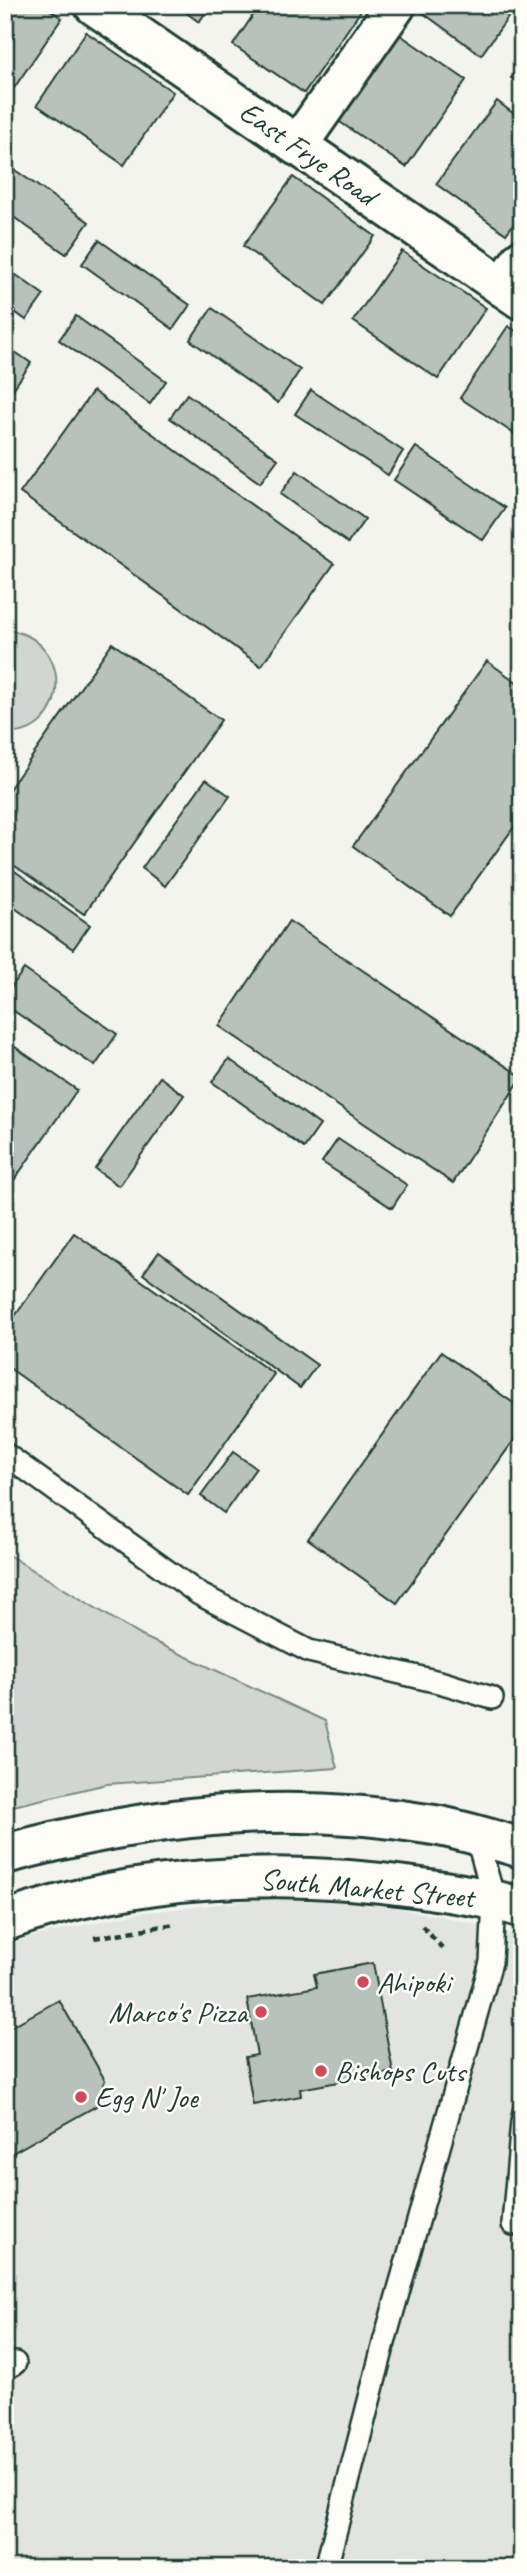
<svg xmlns="http://www.w3.org/2000/svg" width="527" height="2573" font-family="Caveat,sans-serif">
<rect width="100%" height="100%" fill="#f4f4ef"/>
<filter id="ink" filterUnits="userSpaceOnUse"><feTurbulence type="fractalNoise" baseFrequency=".0143" numOctaves="2"/><feDisplacementMap in="SourceGraphic" scale="14" xChannelSelector="R" yChannelSelector="G"/><feConvolveMatrix kernelMatrix="1 2 1 2 8 2 1 2 1" color-interpolation-filters="sRGB"/></filter>
<g filter="url(#ink)">
<!-- built -->
<polygon fill="#e2e5df" points="264,1899 368,1903 454,1919 522,1937 522,2568 5,2568 5,1947 26,1938 137,1913"/>
<!-- green -->
<g fill="#d1d6d1" stroke="#788a82" stroke-width="2">
<path d="M5 630C77 636 70 738 5 733Z"/>
<polygon points="5,1553 142,1636 325,1721 337,1768 107,1784 5,1808"/>
</g>
<!-- building -->
<g fill="#b9c1bb" stroke="#1f3d34" stroke-width="2">
<polygon points="5,5 43,5 62,18 14,88 5,81"/>
<polygon points="176,5 211,5 199,22"/>
<polygon points="260,5 357,5 362,9 304,93 233,45"/>
<polygon points="412,5 517,5 481,55"/>
<polygon points="393,30 466,80 406,167 334,118"/>
<polygon points="86,32 173,92 124,165 37,105"/>
<polygon points="522,62 522,85 511,78"/>
<polygon points="497,101 522,120 522,213 506,234 436,184"/>
<polygon points="5,163 89,222 66,254 5,211"/>
<polygon points="293,177 375,236 325,305 243,246"/>
<polygon points="99,240 190,305 173,329 82,264"/>
<polygon points="402,251 486,308 438,379 353,321"/>
<polygon points="5,267 44,295 26,320 5,305"/>
<polygon points="212,308 300,370 278,403 190,340"/>
<polygon points="76,316 166,381 150,404 59,340"/>
<polygon points="508,326 522,335 522,439 460,398"/>
<polygon points="5,345 31,363 5,401"/>
<polygon points="311,390 403,451 388,475 295,414"/>
<polygon points="93,391 334,564 261,666 20,493"/>
<polygon points="187,394 278,459 260,483 170,418"/>
<polygon points="416,447 505,508 483,540 394,480"/>
<polygon points="297,471 365,519 348,543 280,494"/>
<polygon points="112,643 221,720 84,914 5,859 5,795"/>
<polygon points="487,661 522,686 522,816 450,916 353,846"/>
<polygon points="206,779 230,796 165,886 142,868"/>
<polygon points="5,864 90,925 73,949 5,901"/>
<polygon points="289,921 522,1077 453,1183 219,1026"/>
<polygon points="24,969 117,1034 95,1066 5,1005 5,996"/>
<polygon points="5,1040 77,1090 5,1193"/>
<polygon points="229,1059 320,1125 304,1148 212,1082"/>
<polygon points="160,1077 184,1095 119,1186 95,1169"/>
<polygon points="338,1139 407,1185 392,1208 322,1162"/>
<polygon points="74,1233 274,1374 188,1495 5,1365 5,1330"/>
<polygon points="159,1252 317,1365 300,1388 143,1274"/>
<polygon points="522,1319 522,1337 512,1328"/>
<polygon points="441,1352 522,1409 522,1429 397,1603 308,1539"/>
<polygon points="233,1452 256,1468 224,1513 201,1496"/>
<polygon points="373,1963 393,2072 300,2089 301,2096 253,2105 245,2057 257,2055 247,1999 317,1987 314,1974"/>
<polygon points="59,2000 105,2080 96,2106 5,2157 5,2030"/>
<polygon points="520,2079 522,2079 522,2118 511,2115"/>
</g>
<g fill="none" stroke-linecap="round" stroke-linejoin="round">
<defs>
<g id="lane">
<polyline points="5,1454 199,1594 309,1651 443,1683 492,1698"/>
<polyline points="513,2224 522,2121"/>
<polyline points="5,2369 15,2363"/>
<polyline points="326,2568 385,2339 491,1962 494,1899 476,1835"/>
</g>
<g id="street">
<polyline points="94,5 522,300"/>
<polyline points="297,146 396,5"/>
<polyline points="503,287 522,259"/>
</g>
<g id="secondary">
<path d="M5 1854C149 1815 285 1800 434 1825 463 1830 493 1840 522 1848"/>
<path d="M5 1921C138 1874 285 1868 422 1888 456 1893 489 1897 522 1908"/>
</g>
</defs>
<!-- lane casing -->
<use href="#lane" stroke="#1f3d34" stroke-width="26"/>
<!-- street casing -->
<use href="#street" stroke="#1f3d34" stroke-width="44"/>
<!-- secondary casing -->
<use href="#secondary" stroke="#1f3d34" stroke-width="44"/>
<!-- path -->
<g stroke="#1f3d34" stroke-width="4.5" stroke-dasharray="7 5" stroke-linecap="butt">
<polyline points="422,1926 446,1952"/>
<polyline points="94,1938 175,1924"/>
</g>
<!-- lane -->
<use href="#lane" stroke="#fdfcf7" stroke-width="21"/>
<!-- street -->
<use href="#street" stroke="#fdfcf7" stroke-width="38"/>
<!-- secondary -->
<use href="#secondary" stroke="#fdfcf7" stroke-width="38"/>
</g>
</g>
<!-- markers -->
<g fill="#d1495b" stroke="#fdfcf7" stroke-width="2.5">
<circle cx="363" cy="1982" r="7"/>
<circle cx="261" cy="2012" r="7"/>
<circle cx="321" cy="2071" r="7"/>
<circle cx="81" cy="2097" r="7"/>
</g>
<g text-anchor="middle" dominant-baseline="central" stroke-width="5" stroke-linejoin="round" paint-order="stroke">
<!-- street labels -->
<g font-size="30" fill="#1f3d34" stroke="#fdfcf7">
<text transform="translate(308 153) rotate(35)">East Frye Road</text>
<text transform="translate(367 1888) rotate(5)">South Market Street</text>
</g>
<!-- poi labels -->
<g font-size="30" fill="#1f3d34" stroke="#fdfcf7" text-anchor="start">
<text x="377" y="1982">Ahipoki</text>
<text x="247" y="2012" text-anchor="end">Marco's Pizza</text>
<text x="335" y="2071">Bishops Cuts</text>
<text x="95" y="2097">Egg N' Joe</text>
</g>
</g>
<!-- margin -->
<rect width="527" height="2573" fill="none" stroke="#fdfcf7" stroke-width="28"/>
<rect x="14" y="14" width="499" height="2545" fill="none" stroke="#1f3d34" stroke-width="2.5" filter="url(#ink)"/>
</svg>
